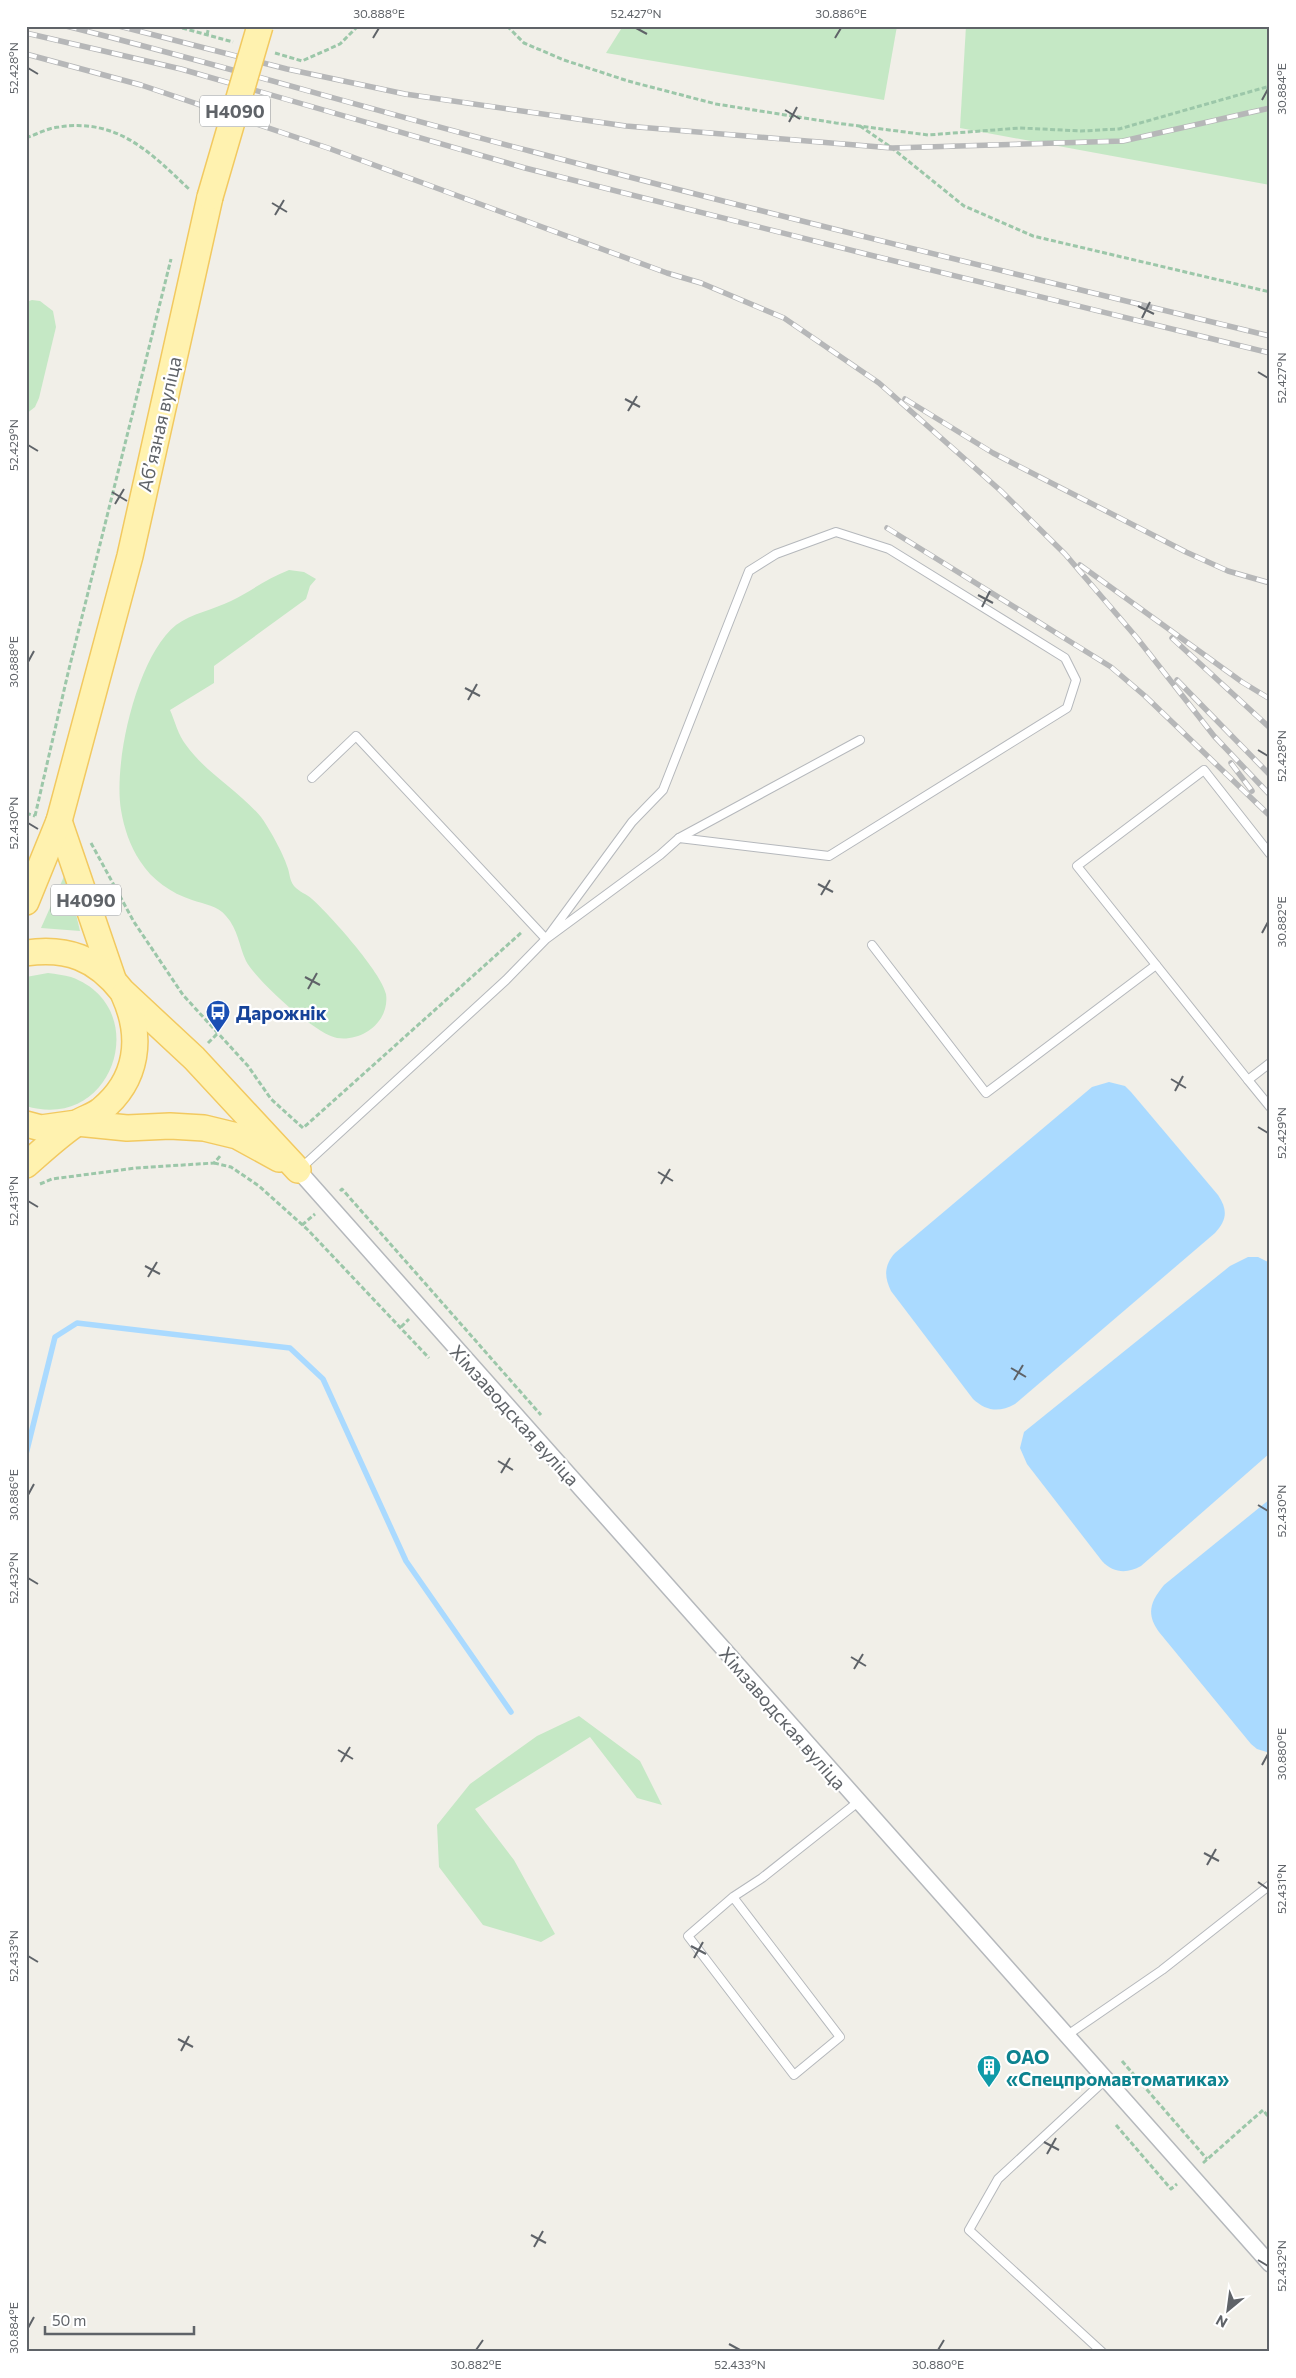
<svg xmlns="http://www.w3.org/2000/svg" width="1296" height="2378" font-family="Commissioner,sans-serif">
<rect width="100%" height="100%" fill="#f1efe8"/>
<!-- green -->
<g fill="#c5e8c5">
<polygon points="623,26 897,26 884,100 606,53"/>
<polygon points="966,26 1270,26 1270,185 960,128"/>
<polygon points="32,300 40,301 53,311 56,327 39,398 35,407 26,414 26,302"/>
<path d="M289 570 304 572 316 579 310 586 306 599 214 666V683L170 710C175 721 178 735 186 745 206 773 239 791 261 817 268 826 284 855 287 866 290 873 289 879 294 886 299 892 307 894 312 899 329 914 382 973 386 994 390 1021 363 1042 337 1038 315 1034 257 981 246 961 239 946 238 929 226 916 218 906 204 904 192 900 171 893 152 880 140 861 130 846 124 828 121 810 113 762 137 656 176 625 192 613 213 610 231 601 251 591 268 578 289 570Z"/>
<polygon points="66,872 80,931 41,928"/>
<path d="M48 973C56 974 64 975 71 977 154 1007 114 1133 26 1106V977Z"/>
<polygon points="579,1716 640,1761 662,1805 637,1798 590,1737 475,1809 514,1860 555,1934 541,1942 483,1925 439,1867 437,1825 470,1784 537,1736"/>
</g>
<!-- water -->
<g fill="#aadaff">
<path d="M1109 1082 1125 1086 1131 1092 1218 1195C1228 1210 1227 1220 1215 1233L1015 1404C999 1413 986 1411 973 1399L891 1291C884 1277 884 1265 895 1253L1092 1087Z"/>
<path d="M1248 1257H1258L1270 1263V1453L1141 1566C1127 1574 1113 1573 1102 1561L1027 1464 1020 1448 1024 1432 1230 1266Z"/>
<path d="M1270 1499V1753L1257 1749 1251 1744 1159 1632C1146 1614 1150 1602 1164 1585Z"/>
</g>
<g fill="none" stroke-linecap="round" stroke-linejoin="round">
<!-- stream -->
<polyline stroke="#aadaff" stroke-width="5.5" points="26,1454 55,1337 77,1323 290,1348 323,1379 406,1561 511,1712"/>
<defs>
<g id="service">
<polyline points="679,838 860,740"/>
<polyline points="1270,854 1204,770 1077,866 1248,1080 1270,1063"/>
<polyline points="872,945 986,1093 1156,965"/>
<polyline points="1248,1080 1270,1107"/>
<polyline points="300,1169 506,980 546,939 660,855 679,838 829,856 1067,708 1076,680 1065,658 889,549 836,532 776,554 749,571 663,790 632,822 546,939 356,736 312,778"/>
<polyline points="733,1897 840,2037 794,2075 688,1936 733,1897 762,1878 858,1802"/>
<polyline points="1066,2036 1162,1970 1270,1885"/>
<polyline points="1102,2352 969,2230 998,2179 1105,2080"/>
</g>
<polyline id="minor" points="298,1170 1270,2264"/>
<g id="primary">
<polyline points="59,821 113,979"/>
<polyline points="26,902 59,821 130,556 210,197"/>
<path d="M26 953C67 947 96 958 122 991L194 1058 298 1170"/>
<polyline points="26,1124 41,1128 77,1123 127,1128 170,1126 204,1128 237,1136 279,1159"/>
<path d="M26 1165C42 1151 59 1135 77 1123 84 1118 94 1116 101 1110 138 1080 143 1037 124 995"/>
</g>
</defs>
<!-- service casing -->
<use href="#service" stroke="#b5b8bc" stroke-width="10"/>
<!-- minor casing -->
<use href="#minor" stroke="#b5b8bc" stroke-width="18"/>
<!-- primary casing -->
<use href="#primary" stroke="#f2c960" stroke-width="28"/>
<!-- path -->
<g stroke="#9cc7a9" stroke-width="3" stroke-dasharray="5 2.5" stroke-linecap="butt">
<polyline points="175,26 233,42"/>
<polyline points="507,26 524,43 564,60 628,81 716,104 836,123 928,135 1020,128 1081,131 1119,129 1270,86"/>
<polyline points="207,35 209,26"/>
<polyline points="275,53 302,61 340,44 358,26"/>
<polyline points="860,126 892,148 964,206 1033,236 1270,292"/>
<path d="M26 138C37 134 48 128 59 127 118 118 151 153 190 190"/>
<polyline points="26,813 35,816"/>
<polyline points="35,816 68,673 171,259"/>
<polyline points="91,843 134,922 183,995 248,1066 271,1099 303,1128 522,932"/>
<polyline points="208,1043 218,1033"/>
<polyline points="214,1163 231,1167 259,1186 308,1230 429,1358"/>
<polyline points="40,1184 52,1179 136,1168 214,1163 221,1155"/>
<polyline points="340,1191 342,1189 541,1415"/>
<polyline points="302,1225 315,1214"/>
<polyline points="401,1327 409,1319"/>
<polyline points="1122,2061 1207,2159"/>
<polyline points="1116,2125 1171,2189 1177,2184"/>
<polyline points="1203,2163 1263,2110 1270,2119"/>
</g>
<!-- service -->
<use href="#service" stroke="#fff" stroke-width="8"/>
<!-- minor -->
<use href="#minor" stroke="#fff" stroke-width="15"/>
<!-- primary -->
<use href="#primary" stroke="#fff2af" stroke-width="25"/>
<defs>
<g id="rail">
<path d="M66 26C222 65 375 111 530 151 776 216 1023 276 1270 336"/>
<polyline points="119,26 287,69 405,94 626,126 892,148 1123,141 1270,108"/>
<polyline points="26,33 181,69 525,168 866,254 1270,353"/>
<polyline points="26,54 141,85 328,148 667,273 701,283 784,318 879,383 1001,491 1065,554 1137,638 1214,736 1270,795"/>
<polyline points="905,399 993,453 1186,552 1228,571 1270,583"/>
<polyline points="887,528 1111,667 1145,696 1269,815"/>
<polyline points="1080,565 1242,682 1270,699"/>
<polyline points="1172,638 1270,728"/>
<polyline points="1177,680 1270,775"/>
<polyline points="1231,763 1252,791"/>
</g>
</defs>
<!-- rail casing -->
<use href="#rail" stroke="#b6b7b8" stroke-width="5.5"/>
<!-- rail -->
<use href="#rail" stroke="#fff" stroke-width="4" stroke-dasharray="11" stroke-linecap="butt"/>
<defs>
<polyline id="primary-bridge" points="210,197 260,26"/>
</defs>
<!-- primary-bridge casing -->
<use href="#primary-bridge" stroke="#f2c960" stroke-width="28" stroke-linecap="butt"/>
<!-- primary-bridge -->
<use href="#primary-bridge" stroke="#fff2af" stroke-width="25"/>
</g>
<!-- ticks -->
<path fill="none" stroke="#5f6368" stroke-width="2" d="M636 28 647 34M373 38 379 28M835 38 841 28M28 68 38 74M1262 100 1268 89M785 110 800 119M789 122 797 107M272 203 287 212M275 215 284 200M1138 306 1154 314M1142 318 1150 302M1258 372 1268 378M625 399 640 407M628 411 637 396M28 445 38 451M112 492 127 501M115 504 124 489M978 595 993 603M982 607 990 591M28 662 34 651M465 688 480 696M468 700 477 684M1258 750 1268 756M28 823 38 829M818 884 833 892M821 895 830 880M1262 933 1268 922M305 977 320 985M308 989 317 973M1171 1079 1186 1088M1175 1091 1183 1076M1258 1127 1268 1133M658 1172 673 1181M661 1184 670 1169M28 1201 38 1207M145 1266 160 1274M148 1277 157 1262M1011 1368 1026 1377M1014 1380 1023 1365M498 1461 513 1470M501 1473 510 1458M28 1495 34 1484M1258 1505 1268 1511M28 1578 38 1584M851 1657 866 1666M854 1669 863 1654M338 1750 353 1759M341 1762 350 1747M1262 1765 1268 1754M1204 1853 1219 1861M1207 1865 1216 1849M1258 1882 1268 1889M691 1946 706 1954M28 1956 38 1962M694 1958 703 1942M178 2039 193 2047M181 2051 189 2036M1044 2142 1059 2150M1047 2154 1056 2138M531 2235 546 2243M534 2247 543 2231M1258 2260 1268 2266M28 2328 34 2317M729 2344 740 2350M476 2350 483 2340M938 2350 944 2340"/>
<!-- icons -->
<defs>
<symbol id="bus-pin" viewBox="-11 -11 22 30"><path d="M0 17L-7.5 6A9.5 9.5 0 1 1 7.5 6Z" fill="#1a4fb4" stroke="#fff"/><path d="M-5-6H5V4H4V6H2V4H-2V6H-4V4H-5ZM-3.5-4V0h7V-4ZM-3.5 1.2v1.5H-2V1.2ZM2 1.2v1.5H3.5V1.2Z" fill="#fff"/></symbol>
<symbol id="building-pin" viewBox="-11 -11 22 30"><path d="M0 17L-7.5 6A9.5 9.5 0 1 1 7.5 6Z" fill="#0f9aa8" stroke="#fff"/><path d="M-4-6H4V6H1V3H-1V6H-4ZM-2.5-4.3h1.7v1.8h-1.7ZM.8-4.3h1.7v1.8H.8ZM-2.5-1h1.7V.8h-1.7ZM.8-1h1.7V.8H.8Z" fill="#fff"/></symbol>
</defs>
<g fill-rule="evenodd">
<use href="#bus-pin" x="204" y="998" width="28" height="38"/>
<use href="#building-pin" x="975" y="2053" width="28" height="38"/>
</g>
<g text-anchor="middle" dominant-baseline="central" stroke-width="4.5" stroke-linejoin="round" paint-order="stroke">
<!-- shield labels -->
<g fill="#fff" stroke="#8f9295" stroke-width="1">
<rect x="200" y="95.5" width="70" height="31" rx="4"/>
<rect x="51" y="884.5" width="70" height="31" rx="4"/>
</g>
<g font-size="18" font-weight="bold" fill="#5f6368">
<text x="235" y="111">Н4090</text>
<text x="86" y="900">Н4090</text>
</g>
<!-- street labels -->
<g font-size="19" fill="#5f6368" stroke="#fff">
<text transform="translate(159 424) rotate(-77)">Абʼязная вуліца</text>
<text transform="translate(515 1415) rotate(48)">Хімзаводская вуліца</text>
<text transform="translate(783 1718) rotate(49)">Хімзаводская вуліца</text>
</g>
<!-- transit labels -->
<g font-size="19" font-weight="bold" fill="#164399" stroke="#fff" text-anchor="start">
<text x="236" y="1012">Дарожнік</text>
</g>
<!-- culture labels -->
<g font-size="19" font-weight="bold" fill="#0d838f" stroke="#fff" text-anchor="start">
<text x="1006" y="2056">ОАО<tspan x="1006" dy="22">«Спецпромавтоматика»</tspan></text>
</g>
</g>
<!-- border -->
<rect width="1296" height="2378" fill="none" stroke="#ffffff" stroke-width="55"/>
<!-- north arrow -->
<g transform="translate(1228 2310) rotate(209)" stroke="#ffffff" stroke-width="4" paint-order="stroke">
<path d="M0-4L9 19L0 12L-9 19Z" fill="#5f6368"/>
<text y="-8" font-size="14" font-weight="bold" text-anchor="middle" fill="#5f6368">N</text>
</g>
<!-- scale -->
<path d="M45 2326v8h149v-8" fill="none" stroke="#5f6368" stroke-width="2.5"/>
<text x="52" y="2326" font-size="15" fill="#5f6368" stroke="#ffffff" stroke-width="4" paint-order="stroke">50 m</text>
<rect x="28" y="28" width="1240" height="2322" fill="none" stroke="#5f6368" stroke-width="2"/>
<g font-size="12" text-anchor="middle" fill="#5f6368">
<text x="379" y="18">30.888°E</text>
<text x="636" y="18">52.427°N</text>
<text x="841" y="18">30.886°E</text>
<text transform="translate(14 68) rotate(-90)" y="4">52.428°N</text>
<text transform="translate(1282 89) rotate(-90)" y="4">30.884°E</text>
<text transform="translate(1282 378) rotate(-90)" y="4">52.427°N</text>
<text transform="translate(14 445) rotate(-90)" y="4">52.429°N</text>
<text transform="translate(14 662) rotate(-90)" y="4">30.888°E</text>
<text transform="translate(1282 756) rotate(-90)" y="4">52.428°N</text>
<text transform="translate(14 823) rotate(-90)" y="4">52.430°N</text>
<text transform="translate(1282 922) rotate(-90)" y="4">30.882°E</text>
<text transform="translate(1282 1133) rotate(-90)" y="4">52.429°N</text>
<text transform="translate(14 1201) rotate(-90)" y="4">52.431°N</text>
<text transform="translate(14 1495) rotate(-90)" y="4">30.886°E</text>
<text transform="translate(1282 1511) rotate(-90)" y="4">52.430°N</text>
<text transform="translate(14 1578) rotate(-90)" y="4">52.432°N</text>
<text transform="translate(1282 1754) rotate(-90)" y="4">30.880°E</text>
<text transform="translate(1282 1889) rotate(-90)" y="4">52.431°N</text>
<text transform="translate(14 1956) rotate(-90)" y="4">52.433°N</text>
<text transform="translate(1282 2266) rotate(-90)" y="4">52.432°N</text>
<text transform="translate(14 2328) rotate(-90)" y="4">30.884°E</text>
<text x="476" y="2369">30.882°E</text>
<text x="740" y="2369">52.433°N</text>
<text x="938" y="2369">30.880°E</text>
</g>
</svg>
